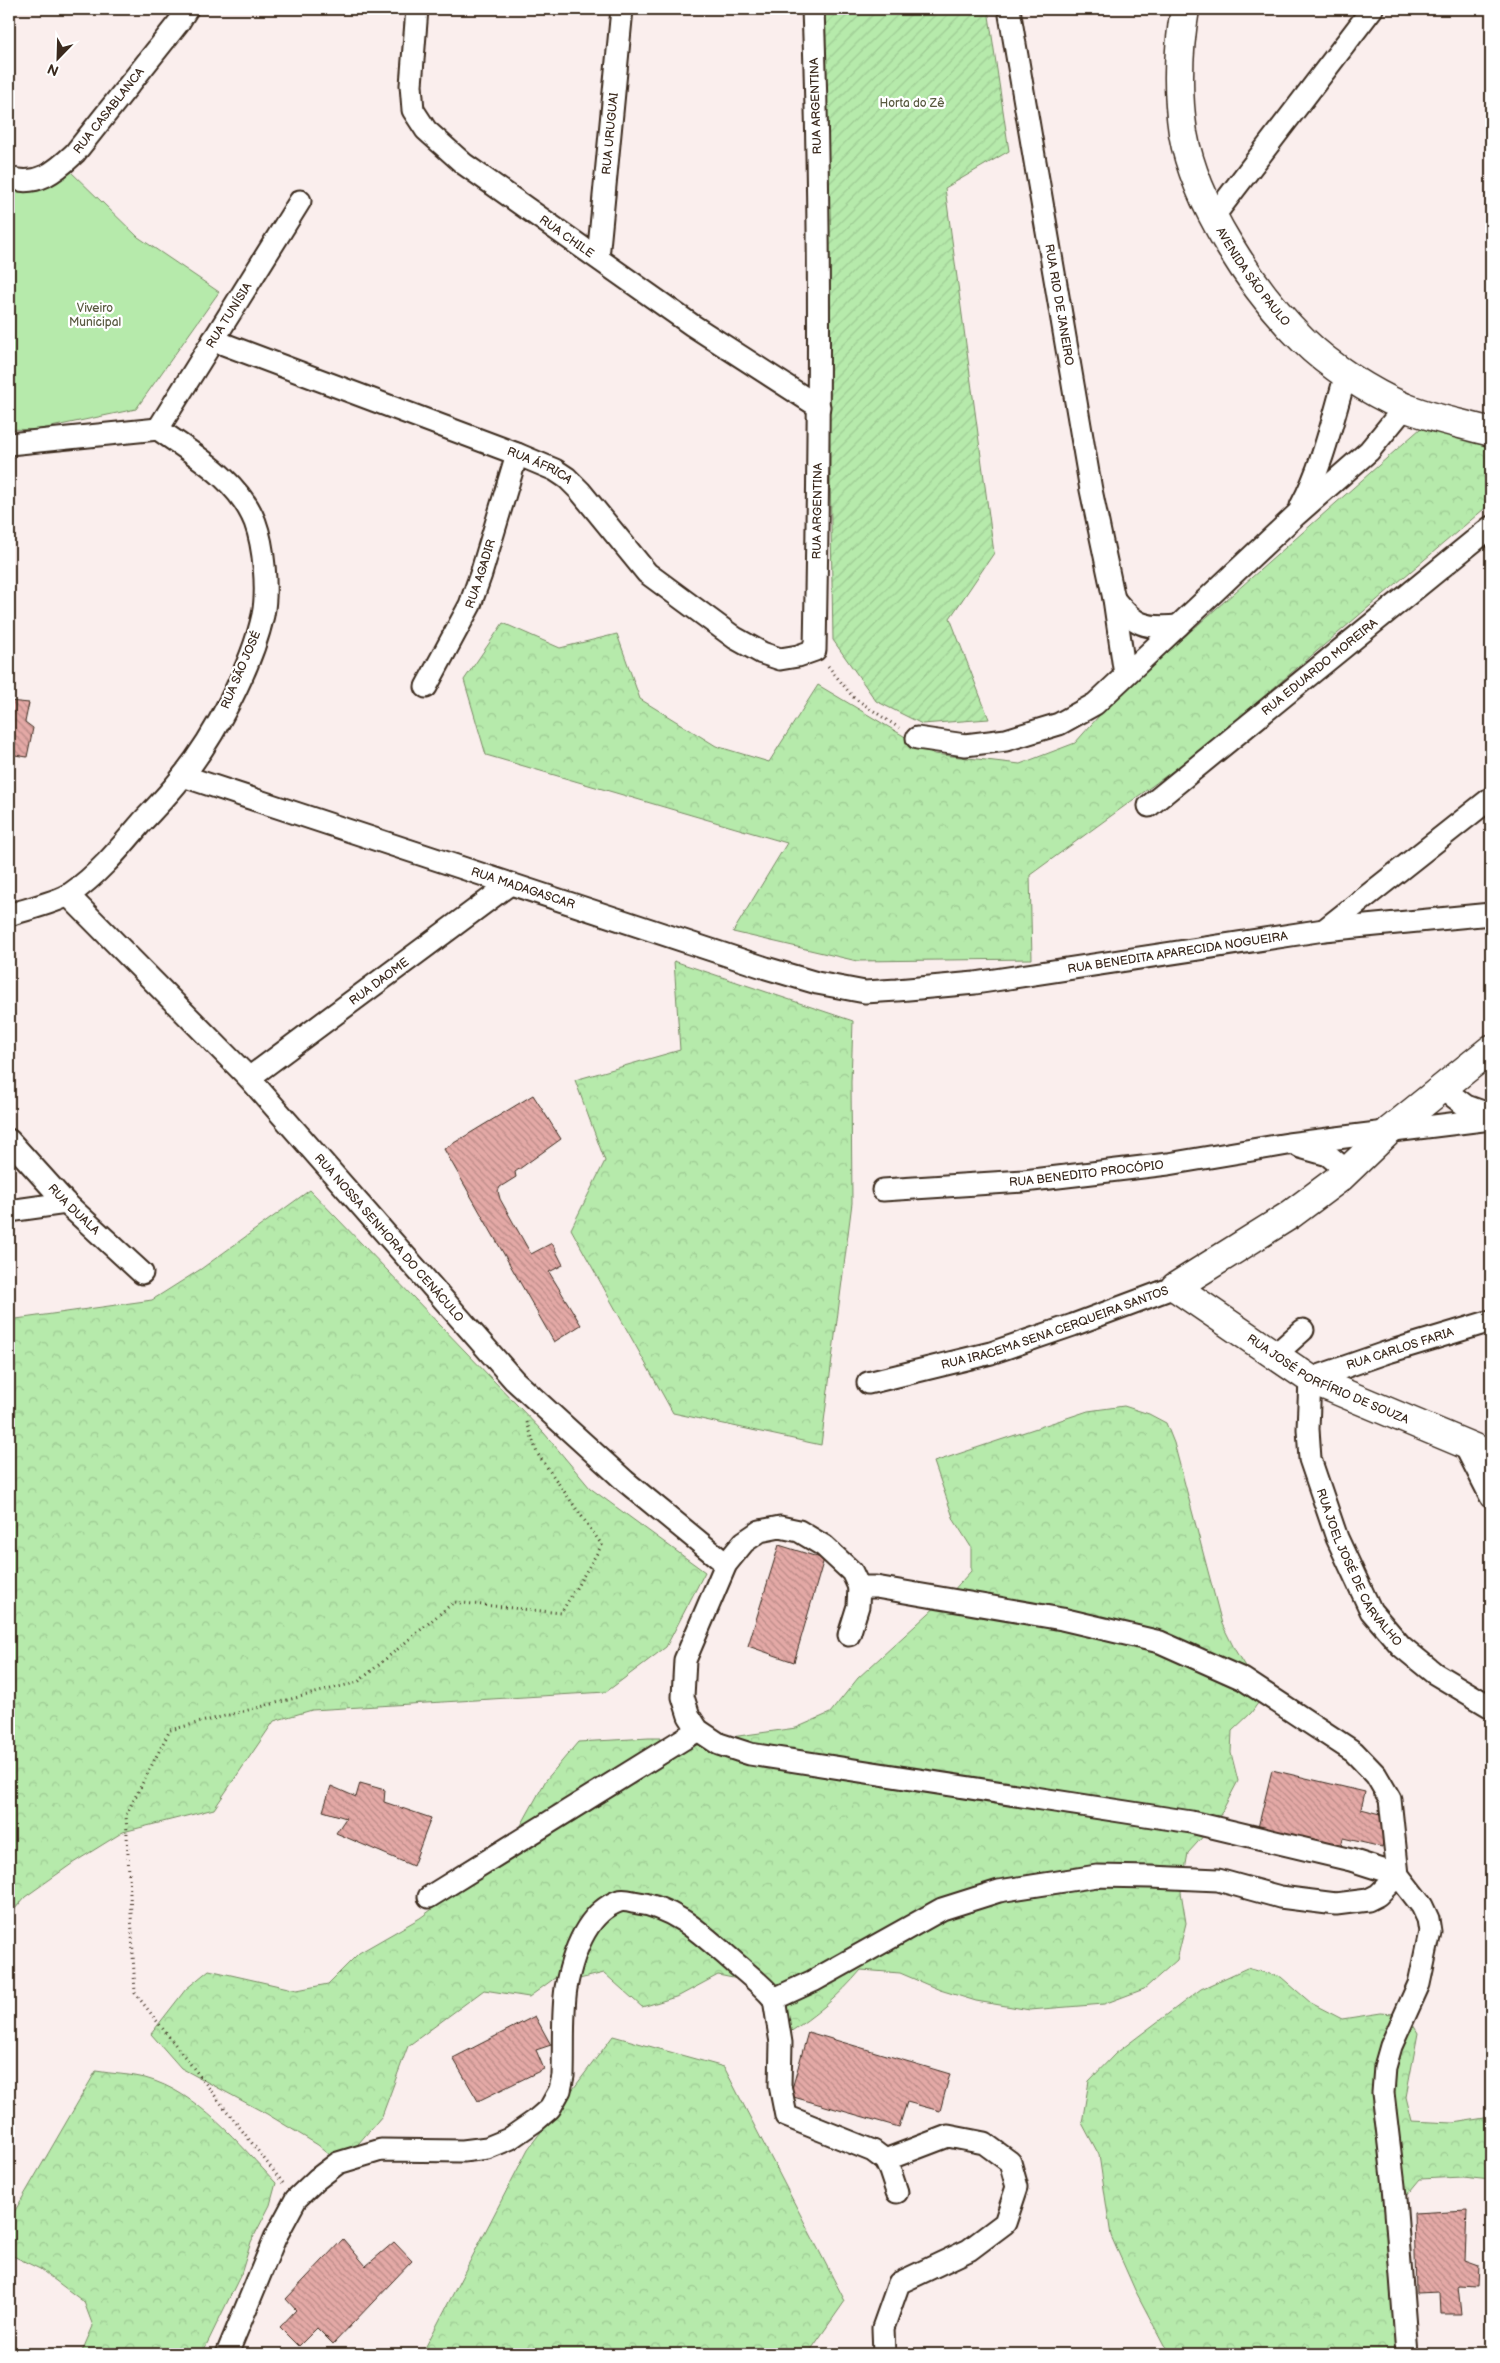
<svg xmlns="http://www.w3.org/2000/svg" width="1500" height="2363" font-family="'Balsamiq Sans',sans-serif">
<defs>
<pattern id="forest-crowns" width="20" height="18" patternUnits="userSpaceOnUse" patternTransform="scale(1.25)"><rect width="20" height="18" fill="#b6eaab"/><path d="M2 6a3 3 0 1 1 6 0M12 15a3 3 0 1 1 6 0" fill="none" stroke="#9dc993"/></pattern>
<pattern id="garden-furrows" width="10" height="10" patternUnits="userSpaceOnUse" patternTransform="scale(1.25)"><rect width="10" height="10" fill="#b6eaab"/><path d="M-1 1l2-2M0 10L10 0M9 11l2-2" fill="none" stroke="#9dc993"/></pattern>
<pattern id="building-back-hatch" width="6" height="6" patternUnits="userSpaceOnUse" patternTransform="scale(1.25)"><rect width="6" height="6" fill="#e4a9a6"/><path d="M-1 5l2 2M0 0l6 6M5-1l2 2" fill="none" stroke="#ba8a87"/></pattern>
</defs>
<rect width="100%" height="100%" fill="#faeeed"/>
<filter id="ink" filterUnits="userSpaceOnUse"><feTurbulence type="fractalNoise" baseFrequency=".02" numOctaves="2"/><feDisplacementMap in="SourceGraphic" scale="10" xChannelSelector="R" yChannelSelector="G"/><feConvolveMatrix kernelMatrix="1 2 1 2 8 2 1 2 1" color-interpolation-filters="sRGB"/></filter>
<g filter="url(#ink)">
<!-- forest -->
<g fill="url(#forest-crowns)" stroke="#788a64">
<polygon points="1421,428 1491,447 1491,503 1196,754 1030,875 1032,959 857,961 733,932 787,843 486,755 464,680 503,623 560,648 617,634 640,699 716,746 769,762 818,685 934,754 1020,764 1075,743 1115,698"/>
<polygon points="674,961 853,1021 851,1082 852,1203 821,1445 673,1413 571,1229 605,1161 575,1080 680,1050"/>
<polygon points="310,1190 544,1433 590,1488 705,1572 666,1647 606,1692 312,1710 274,1721 214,1809 123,1832 73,1863 25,1897 9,1916 9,1320 152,1300 201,1269"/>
<path d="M1124 1406 1149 1414 1166 1423 1174 1443 1222 1624 1235 1650 1263 1696 1251 1713 1232 1731 1231 1753 1238 1781 1217 1821 1188 1853 1181 1892 1186 1923 1177 1960 1144 1989 1104 2004 1030 2010 976 2001 940 1990 900 1973 861 1970C839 1996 815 2016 787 2034L748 1981 718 1975 679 1996 642 2007 604 1973 575 1980 559 1975 529 1997 484 1990 408 2046 382 2116 341 2164 318 2145 267 2114 181 2068 151 2034 186 1989 209 1970 297 1990 328 1984 359 1953 420 1918 476 1877 513 1840 546 1780 578 1742 649 1738H724L796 1728 830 1713 858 1678 951 1593 971 1571V1547L954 1520 934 1462 1088 1411Z"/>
<polygon points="1247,1968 1281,1977 1311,2003 1342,2019 1381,2013 1407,2015 1418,2033 1406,2097 1412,2121 1453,2123 1491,2117 1491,2180 1462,2177 1420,2179 1405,2197 1399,2354 1172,2354 1164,2345 1135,2290 1111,2236 1099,2155 1082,2123 1089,2081 1115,2054 1201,1989"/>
<polygon points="613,2036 724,2067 845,2301 808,2354 422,2354 528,2149"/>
<path d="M96 2071C112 2074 130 2074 145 2078 198 2092 240 2145 276 2183L270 2205 251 2242 241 2274 202 2354H81L93 2326 84 2302 40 2269 9 2254V2221Z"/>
</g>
<!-- park -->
<polygon fill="#b6eaab" stroke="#788a64" points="69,170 138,237 219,292 136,409 37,430 9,429 9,190 11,192 32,188"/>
<!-- garden -->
<polygon fill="url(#garden-furrows)" stroke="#788a64" points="822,9 988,9 1009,151 945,188 994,553 950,618 989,719 922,724 876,701 833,640"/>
<!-- building -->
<g fill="url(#building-back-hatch)" stroke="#3b2a1e">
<polygon points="9,701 29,703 25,722 33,728 27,757 9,754"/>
<polygon points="533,1095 561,1139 515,1172 516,1177 500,1187 498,1191 500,1199 531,1254 552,1243 563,1265 549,1272 581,1325 554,1342 444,1149"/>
<polygon points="779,1545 824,1559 794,1662 748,1646"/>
<polygon points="1272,1770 1365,1792 1361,1809 1389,1816 1382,1847 1343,1838 1339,1855 1256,1836"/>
<polygon points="360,1783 385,1790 384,1802 431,1818 413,1866 336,1833 346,1818 323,1811 331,1786 356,1797"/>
<polygon points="535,2016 551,2045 536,2050 544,2069 478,2101 453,2058"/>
<polygon points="808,2032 950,2074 940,2111 907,2102 899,2127 790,2096"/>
<polygon points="1467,2210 1465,2260 1479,2265 1478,2287 1458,2286 1461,2314 1441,2314 1440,2292 1416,2293 1414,2213"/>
<polygon points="343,2239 366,2266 394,2242 412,2261 333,2344 317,2328 299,2346 280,2327 296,2310 286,2299"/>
</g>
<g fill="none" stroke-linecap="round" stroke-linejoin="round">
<defs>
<g id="minor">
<path id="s1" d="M417 9 411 85 413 110 426 130 464 164 692 325 819 407"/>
<path id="s2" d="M1009 9 1091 490 1114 599 1125 675"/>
<path id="s3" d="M9 178C37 187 55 172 75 153L179 22 187 9"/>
<polyline points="1214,216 1372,9"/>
<path id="s4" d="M598 258 622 9"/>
<path id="s5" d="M213 340 517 454 555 470 567 478 580 491 647 573 735 638 762 653 780 659 798 656 815 650C819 436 821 222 813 9"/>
<path id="s6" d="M158 429 300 201"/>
<path d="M9 444 158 429C194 455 238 479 255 522 264 546 268 590 263 615 252 666 215 736 182 777 170 793 156 807 142 822 120 848 98 875 70 894 57 902 24 910 9 915"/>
<path d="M1301 506C1323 465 1333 418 1346 374"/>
<path d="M1114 599C1135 625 1144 629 1178 626"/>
<path id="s7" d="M426 687 470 605 481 574 517 454"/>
<polyline points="917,738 965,745 1006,740 1059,724 1095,704 1296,515 1369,451 1405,407"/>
<path id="s8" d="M183 776 766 968 817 983 865 992 897 990 975 983 1324 930 1491 914"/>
<path id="s9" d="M1149 806 1491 527"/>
<path id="s10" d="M68 895 249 1078 514 1380 625 1481 726 1564"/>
<polyline points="1324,930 1491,798"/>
<path id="s11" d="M249 1078 510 884"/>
<polyline points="1442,1088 1466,1106 1491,1115"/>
<path id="s12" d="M9 1140 66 1203 142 1273"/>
<polyline points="1300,1147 1328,1155 1347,1171"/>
<path id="s13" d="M883 1190 1024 1181 1168 1164 1288 1144 1491 1119"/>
<polyline points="9,1211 66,1203"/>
<path id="s14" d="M1491 1321 1385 1353 1310 1379 1308 1429 1310 1459 1337 1538 1371 1611 1401 1646 1434 1673 1491 1707"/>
<polyline points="1275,1355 1303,1330"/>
<path id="s15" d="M868 1383 991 1353 1073 1325 1175 1287"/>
<polyline points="1464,1444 1491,1497"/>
<polyline points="849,1635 858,1606 859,1587"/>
<polyline points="1398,1875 1390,1799 1376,1775 1354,1752 1243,1679 1160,1642 1062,1619 876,1587 859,1587 852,1572 824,1546 799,1531 780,1527 760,1531 744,1542 726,1564 685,1660 683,1697 689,1716 698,1730 719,1744 750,1754 1191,1822 1351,1860 1398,1875 1422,1906 1428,1919 1430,1932 1419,1984 1391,2046 1385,2067 1383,2093 1394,2186 1407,2354"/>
<polyline points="429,1897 698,1730"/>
<polyline points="774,1999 781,2043 780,2085 786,2116 873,2151 885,2160 948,2136 984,2143 1010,2162 1017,2187 1005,2223 969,2250 899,2283 883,2328 884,2354"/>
<polyline points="885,2160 890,2171 897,2192"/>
<path d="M227 2354 275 2238 296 2199 317 2179 338 2163 381 2150 463 2151 487 2148 509 2139 535 2121 550 2108 560 2090 563 2076C564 2048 562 2015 566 1988 572 1957 585 1913 619 1901 623 1900 629 1901 633 1902 676 1907 704 1936 735 1963 749 1975 762 1985 774 1999L813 1981 942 1909 999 1891 1097 1876 1151 1877 1218 1880 1280 1897 1336 1904 1368 1900 1378 1895 1398 1875"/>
</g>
<g id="major">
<path id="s16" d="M1185 9C1178 49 1177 92 1183 133 1195 203 1253 291 1303 340 1329 366 1370 392 1404 407 1431 418 1463 424 1491 432"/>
<path id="s17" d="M1491 1049 1389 1131 1341 1177 1290 1215 1175 1287 1310 1379 1491 1455"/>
</g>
</defs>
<!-- minor casing -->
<use href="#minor" stroke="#3b2a1e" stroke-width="25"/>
<!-- major casing -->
<use href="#major" stroke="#3b2a1e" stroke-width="31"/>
<!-- path -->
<g stroke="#3b2a1e" stroke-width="3" stroke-dasharray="1 4" stroke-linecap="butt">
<polyline points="828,666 853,697 899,728"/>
<polyline points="283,2183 135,1993 126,1815 170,1730 358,1682 454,1602 561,1613 602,1545 537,1453 527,1422"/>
</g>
<!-- minor -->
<use href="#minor" stroke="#fff" stroke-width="21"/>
<!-- major -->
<use href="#major" stroke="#fff" stroke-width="28"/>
</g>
</g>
<g text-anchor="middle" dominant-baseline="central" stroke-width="4.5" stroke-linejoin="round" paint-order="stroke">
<!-- park labels -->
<g font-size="12" fill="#5a5a41" stroke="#fff">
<text x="912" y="103">Horta do Zê</text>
<text x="95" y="308">Viveiro<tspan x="95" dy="14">Municipal</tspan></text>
</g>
<!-- street labels -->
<g font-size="12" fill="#3b2a1e" stroke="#fff">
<text transform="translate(816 106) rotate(-92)">RUA ARGENTINA</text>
<text stroke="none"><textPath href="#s3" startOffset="129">RUA CASABLANCA</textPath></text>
<text stroke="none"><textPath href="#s4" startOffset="125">RUA URUGUAI</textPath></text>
<text stroke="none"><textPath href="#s1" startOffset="302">RUA CHILE</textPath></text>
<text stroke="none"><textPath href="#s16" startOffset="286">AVENIDA SÃO PAULO</textPath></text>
<text stroke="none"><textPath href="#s2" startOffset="300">RUA RIO DE JANEIRO</textPath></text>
<text stroke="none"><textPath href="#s6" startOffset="134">RUA TUNÍSIA</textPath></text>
<text stroke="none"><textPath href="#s5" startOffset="350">RUA ÁFRICA</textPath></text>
<text stroke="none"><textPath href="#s5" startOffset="839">RUA ARGENTINA</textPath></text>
<text stroke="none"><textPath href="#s7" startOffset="126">RUA AGADIR</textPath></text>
<text stroke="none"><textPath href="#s9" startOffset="220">RUA EDUARDO MOREIRA</textPath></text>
<text transform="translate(241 670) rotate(-67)">RUA SÃO JOSÉ</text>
<text stroke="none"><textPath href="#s8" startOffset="358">RUA MADAGASCAR</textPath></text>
<text stroke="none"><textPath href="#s8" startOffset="1031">RUA BENEDITA APARECIDA NOGUEIRA</textPath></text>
<text stroke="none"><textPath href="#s11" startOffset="162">RUA DAOME</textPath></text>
<text stroke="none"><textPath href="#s13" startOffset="204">RUA BENEDITO PROCÓPIO</textPath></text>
<text stroke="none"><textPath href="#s12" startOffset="95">RUA DUALA</textPath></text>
<text stroke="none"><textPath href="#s10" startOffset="470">RUA NOSSA SENHORA DO CENÁCULO</textPath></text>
<text stroke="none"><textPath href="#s15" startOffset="195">RUA IRACEMA SENA CERQUEIRA SANTOS</textPath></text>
<text transform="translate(1400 1349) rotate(-18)">RUA CARLOS FARIA</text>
<text stroke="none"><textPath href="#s17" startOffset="576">RUA JOSÉ PORFÍRIO DE SOUZA</textPath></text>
<text stroke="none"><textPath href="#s14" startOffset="390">RUA JOEL JOSÉ DE CARVALHO</textPath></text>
</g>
</g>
<!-- margin -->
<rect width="1500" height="2363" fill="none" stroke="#fff" stroke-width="30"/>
<rect x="15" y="15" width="1470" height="2333" fill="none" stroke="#3b2a1e" stroke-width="2" filter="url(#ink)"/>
<!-- north arrow -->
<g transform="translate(58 58) rotate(203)" stroke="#ffffff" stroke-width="4" paint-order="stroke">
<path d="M0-4L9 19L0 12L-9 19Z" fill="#3b2a1e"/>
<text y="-8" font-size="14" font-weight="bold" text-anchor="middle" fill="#3b2a1e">N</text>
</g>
</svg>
